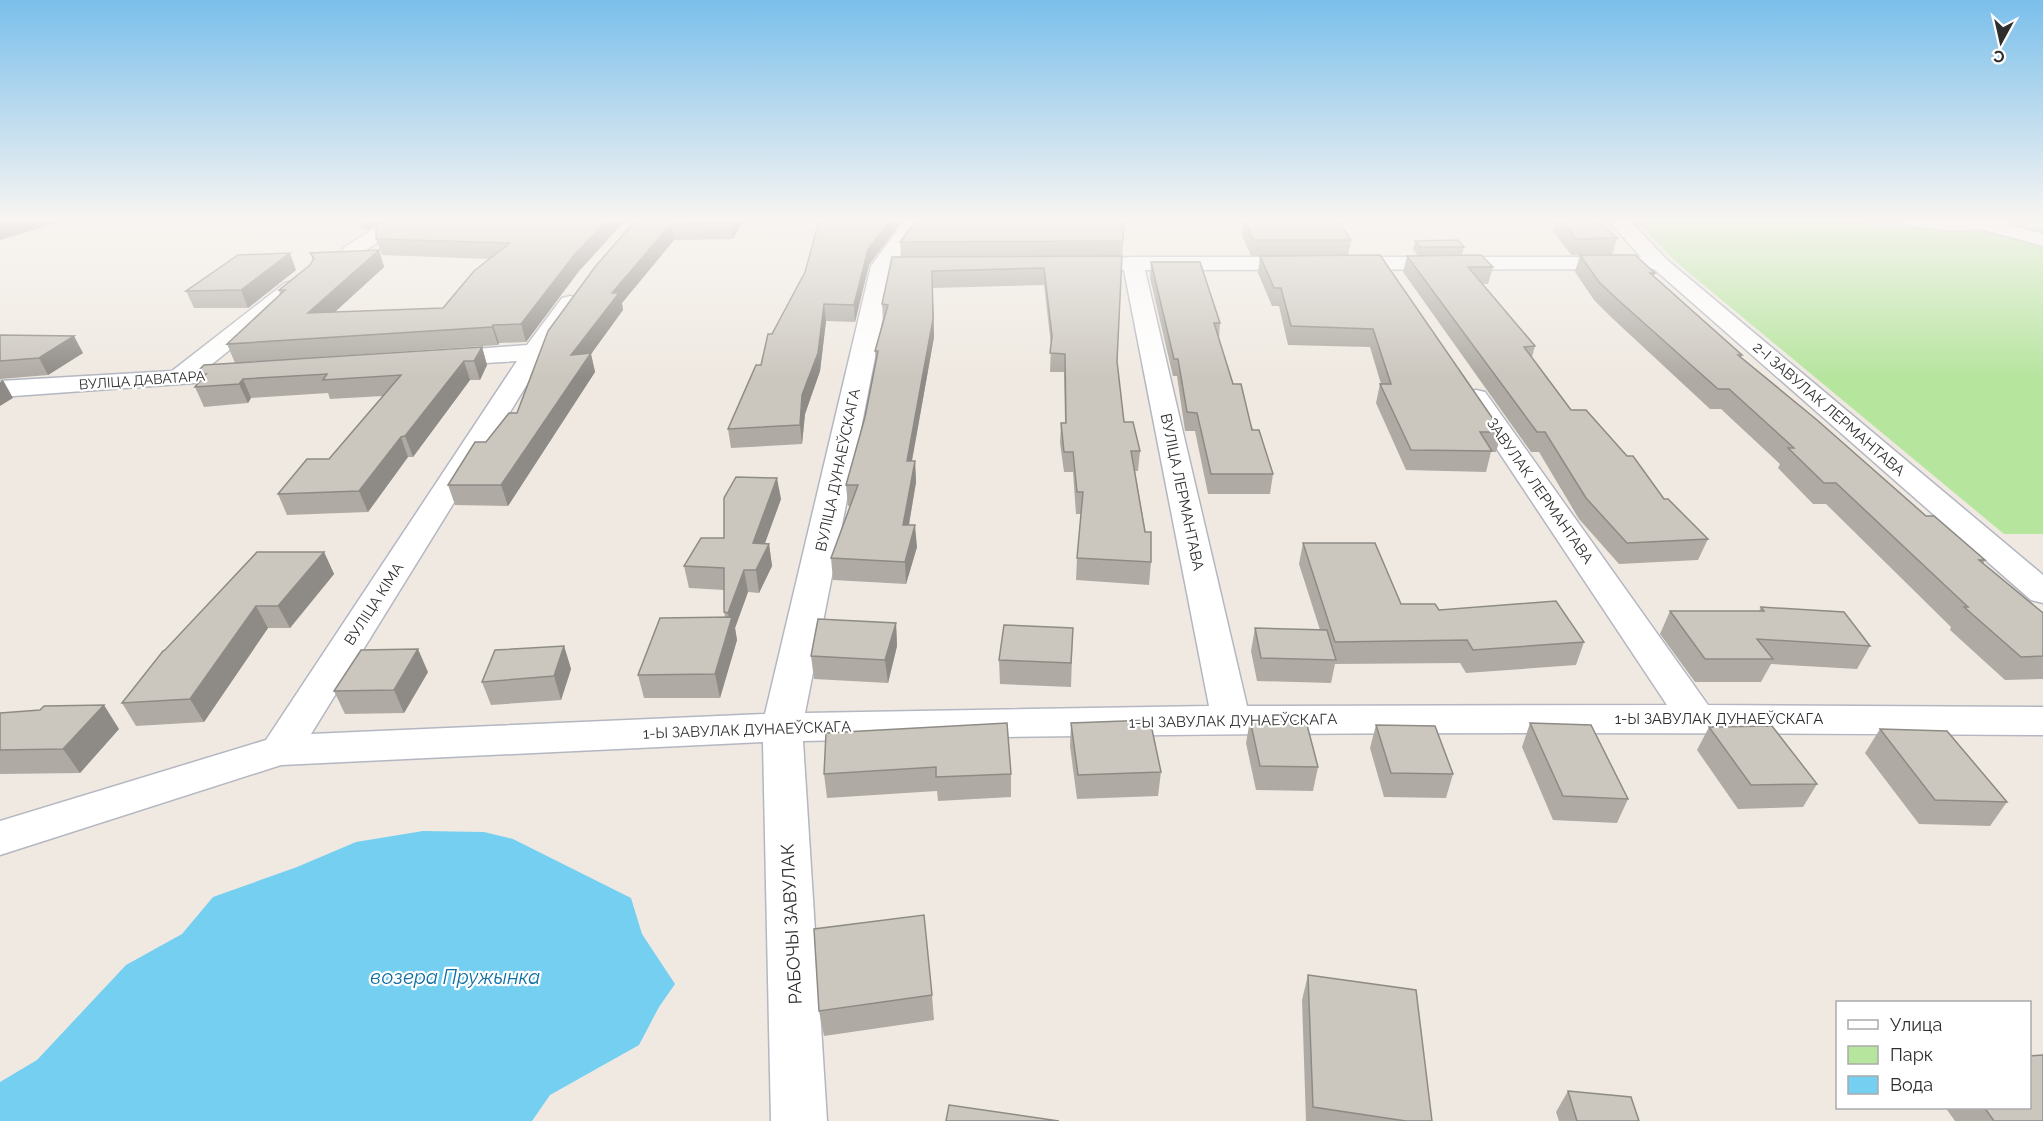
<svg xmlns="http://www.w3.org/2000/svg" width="2043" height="1121" font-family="Raleway,sans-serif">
<rect width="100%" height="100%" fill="#efe9e1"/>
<!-- green -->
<polygon fill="#b6e59e" points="1636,221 1843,221 1878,225 2043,227 2043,534 2004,534 1676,262"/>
<!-- water -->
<polygon fill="#75cff0" points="423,831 484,832 513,839 631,898 642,934 675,984 659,1007 639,1045 550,1095 532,1121 0,1121 0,1082 37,1060 126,965 182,934 213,897 297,867 356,842"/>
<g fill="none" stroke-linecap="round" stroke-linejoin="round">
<defs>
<g id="minor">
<polygon points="386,221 409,221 359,255 352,257 345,255 342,251 345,247"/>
<path d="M904 221H924L893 266 805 713 1209 706 1124 270H1076L1069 268 1065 264 1069 260 1133 257H1641L1609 221H1630L1666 259 2043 575V603L2031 600 1654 269 1145 270 1247 706 1667 705 1463 398 1467 392 1476 390 1485 392 1708 705 2043 707V735C1629 732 1216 731 803 741L827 1121H771L763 742 281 765 0 855V821L266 740 517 361 439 366 430 364 427 359 430 354 439 352 527 345 562 298 570 296 578 298 581 303 547 352 311 734 765 714 871 266Z"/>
<polygon points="1903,221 2011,221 2008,224 2043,234 2043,246 1980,229 1950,231 1906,225"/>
<polygon points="293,281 301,283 304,288 301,293 207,368 241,366 250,369 254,374 250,379 0,397 0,381 172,371 285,283"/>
</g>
</defs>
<!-- minor casing -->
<use href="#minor" stroke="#b4b7c1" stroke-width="3"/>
<!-- minor -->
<use href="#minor" fill="#fff" fill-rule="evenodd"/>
</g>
<!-- wall -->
<g fill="#afaba4">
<polygon points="359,221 383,221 368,230 362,229"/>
<polygon points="625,221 579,271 526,342 499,343 498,345 235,363 227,344 280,294 279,290 310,265 313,260 310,253 379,250 384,267 335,312 443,308 490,259 382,255 376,239"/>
<polygon points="635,221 743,221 733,239 674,240 622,303 623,310 591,354 595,372 508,506 455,505 448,485 486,442 517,413"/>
<polygon points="915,221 1124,221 1117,361 1124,422 1140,451 1138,471 1135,471 1151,562 1149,585 1076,580 1077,558 1081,514 1076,514 1073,472 1064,472 1060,443 1061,423 1065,423 1064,372 1050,372 1051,345 1044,285 933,288 934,337 912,461 915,461 916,482 909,525 917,547 906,584 833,580 831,558 850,506 848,506 846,485 865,417 876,364 875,351 883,320 882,304 901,257 900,242"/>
<polygon points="1244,221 1338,221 1351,240 1348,256 1502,432 1496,452 1491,452 1486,472 1406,470 1376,403 1380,384 1381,384 1370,347 1288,345 1279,306 1272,306 1258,273 1260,256 1251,256 1242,235"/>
<polygon points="1556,221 1597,221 1617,238 1612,255 1571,255 1553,231"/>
<polygon points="1415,241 1464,247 1462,255 1493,267 1488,284 1483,284 1535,346 1532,357 1571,410 1664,499 1708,539 1698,560 1619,564 1579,519 1539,452 1531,452 1403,272 1407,256 1418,256 1413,249"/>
<polygon points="1580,255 1655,273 1654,276 1742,355 1741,357 1926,516 1985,560 1983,564 2043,613 2043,679 2005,680 1950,630 1951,627 1826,504 1813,504 1778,468 1780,464 1721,409 1710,409 1611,317 1594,300 1575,272"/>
<polygon points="1151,262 1220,323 1219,339 1233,384 1273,474 1270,494 1208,494 1195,431 1185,431 1177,376 1173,376 1150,278"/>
<polygon points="869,265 855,322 826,321 820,371 805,414 802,444 731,448 728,429 761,365 772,334 805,272"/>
<polygon points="296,270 248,308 194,308 186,291"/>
<polygon points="0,335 83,353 48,375 0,379"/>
<polygon points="482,347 487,365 480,380 470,380 413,457 408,457 368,512 287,515 278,494 329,459 383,396 330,399 328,393 251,398 248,403 204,407 195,387 198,383 194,375"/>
<polygon points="781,499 765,543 769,544 772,566 759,593 748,592 735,628 737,640 720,698 644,698 638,675 725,617 724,612 724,590 689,588 684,566"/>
<polygon points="1303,543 1401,604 1439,610 1584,642 1576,665 1466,673 1460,663 1335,664 1331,683 1257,681 1251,651 1255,628 1320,630 1299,564"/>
<polygon points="324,552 334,574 290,628 268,628 204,722 136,726 122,703 165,650"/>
<polygon points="1761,607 1870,646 1857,669 1771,664 1761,682 1695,682 1660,634 1670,611 1759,611"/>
<polygon points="896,623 897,646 888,683 814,679 811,656"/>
<polygon points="1073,628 1071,687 1000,684 999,660"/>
<polygon points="564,646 571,669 561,700 491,705 482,682"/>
<polygon points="428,672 404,713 345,714 334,691"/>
<polygon points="0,713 119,729 80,773 0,774"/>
<polygon points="1250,720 1318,767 1313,791 1256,790 1246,743"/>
<polygon points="1007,723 1011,774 1011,797 938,801 937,791 827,798 824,774"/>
<polygon points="1071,723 1161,772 1158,796 1077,799 1070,746"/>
<polygon points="1530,723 1628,799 1617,823 1553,820 1522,747"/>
<polygon points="1376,725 1453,774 1446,798 1384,797 1370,748"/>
<polygon points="1709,727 1817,784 1803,807 1738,809 1697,750"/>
<polygon points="1880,729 2007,802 1990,826 1919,824 1865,753"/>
<polygon points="1308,975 1432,1121 1306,1121 1302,1000"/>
<polygon points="932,995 934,1020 824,1036 819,1011"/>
<polygon points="1568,1091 1639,1121 1559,1121 1556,1112"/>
<polygon points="1945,1107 2030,1107 2043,1121 1955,1121"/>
</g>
<!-- shaded-wall -->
<g fill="#8e8b86">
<polygon points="0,221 64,221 0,240"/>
<polygon points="365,221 383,221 368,230"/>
<polygon points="607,221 625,221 579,271 526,342 521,324 575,254"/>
<polygon points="732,221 743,221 733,239 731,223"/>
<polygon points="890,221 902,221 869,265 855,322 854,305 868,249"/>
<polygon points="671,224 674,240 622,303 623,310 591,354 595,372 508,506 501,485 571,355 612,293"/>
<polygon points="379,250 384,267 315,330 308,313"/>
<polygon points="290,253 296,270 248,308 241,290"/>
<polygon points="932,271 934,337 908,482 907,461"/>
<polygon points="824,304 826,321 820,371 805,414 802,444 800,425 802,395"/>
<polygon points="493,325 499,343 498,345 492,327"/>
<polygon points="74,336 83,353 48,375 39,358"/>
<polygon points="482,347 487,365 480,380 474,361"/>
<polygon points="464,361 470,380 413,457 405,436"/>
<polygon points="243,379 251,398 248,403 239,384"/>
<polygon points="3,380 13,398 0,406 0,382"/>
<polygon points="401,437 408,457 368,512 359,491"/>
<polygon points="915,461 916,482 905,547 903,525"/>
<polygon points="777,478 781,499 757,565 753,543"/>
<polygon points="915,525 917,547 906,584 905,562"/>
<polygon points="769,544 772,566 759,593 756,570"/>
<polygon points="324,552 334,574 290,628 278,606"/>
<polygon points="744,570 748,592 735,628 737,640 720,698 715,674 730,625 728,613"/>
<polygon points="256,606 268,628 204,722 190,699"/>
<polygon points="896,623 897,646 888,683 885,660"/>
<polygon points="564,646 571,669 561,700 554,676"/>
<polygon points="418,649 428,672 404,713 394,690"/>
<polygon points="104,705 119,729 80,773 63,749"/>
</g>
<!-- building -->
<g fill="#cbc7bf" stroke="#8e8b86" stroke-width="1.5">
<polygon points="384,221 607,221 575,254 521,324 493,325 492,327 227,344 285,290 279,290 310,265 314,258 310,253 379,250 308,313 443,308 474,271 510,243 376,239 376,226"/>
<polygon points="635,221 732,221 731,223 671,224 612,293 619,293 571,355 591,353 501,485 448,485 475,442 486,442 509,413 517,413 548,331 595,267"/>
<polygon points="821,221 890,221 868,249 854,305 824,304 818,353 802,395 800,425 728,429 756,365 761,365 768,334 772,334 805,272 818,225"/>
<polygon points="915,221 1124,221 1123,241 900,242"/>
<polygon points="1245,221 1338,221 1351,240 1253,240"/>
<polygon points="1561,221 1597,221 1617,238 1576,239"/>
<polygon points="1458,240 1464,247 1420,247 1415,241"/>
<polygon points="290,253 241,290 186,291 238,255"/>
<polygon points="1380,255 1502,432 1480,432 1492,451 1411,450 1380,384 1391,384 1373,329 1291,326 1281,288 1274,288 1260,256"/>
<polygon points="1481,255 1493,267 1468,267 1535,346 1524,347 1571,410 1586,410 1627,456 1633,456 1664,499 1668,499 1708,539 1627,543 1586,498 1545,432 1537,432 1407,256"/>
<polygon points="1580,255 1635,255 1655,273 1650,273 1742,355 1738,355 1817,420 1926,516 1934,516 1985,560 1979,560 2043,613 2043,656 2021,657 1964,607 1968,607 1836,483 1824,483 1788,448 1794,448 1729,389 1718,389 1617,299 1599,282"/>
<polygon points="1122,256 1117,361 1124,422 1133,422 1140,451 1131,451 1145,532 1151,532 1151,562 1077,558 1083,492 1077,492 1073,452 1064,452 1061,423 1066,423 1065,354 1050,353 1052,336 1044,268 932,271 933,319 907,461 915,461 903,525 915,525 905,562 831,558 858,485 846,485 865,417 878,351 875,351 888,305 882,304 892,257"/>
<polygon points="1151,262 1200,262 1220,323 1214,323 1233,384 1241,384 1252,430 1259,430 1273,474 1211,474 1197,413 1187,412 1178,359 1174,359"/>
<polygon points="0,335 74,336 39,358 0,361"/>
<polygon points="482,347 474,361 464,361 405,436 401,437 359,491 278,494 307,459 329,459 401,375 323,380 327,374 243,379 239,384 195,387 206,374 194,375 204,365"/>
<polygon points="736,477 777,478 753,543 769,544 756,570 744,570 728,613 724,612 724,568 684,566 701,538 724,538 724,498"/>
<polygon points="1303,543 1375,543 1401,604 1435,604 1439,610 1556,601 1584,642 1473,650 1467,640 1335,642"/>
<polygon points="257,552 324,552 278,606 256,606 190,699 122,703 163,651 165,650"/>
<polygon points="1761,607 1844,612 1870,646 1757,639 1773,659 1705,659 1670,611 1764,611"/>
<polygon points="732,617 715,674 638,675 660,618"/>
<polygon points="818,619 896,623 885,660 811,656"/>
<polygon points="1004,625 1073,628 1071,663 999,660"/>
<polygon points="1255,628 1327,630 1336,660 1261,658"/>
<polygon points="564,646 554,676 482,682 495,650"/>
<polygon points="418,649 394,690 334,691 361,650"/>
<polygon points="104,705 63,749 0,750 0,713 40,710 44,706"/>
<polygon points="1150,720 1161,772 1078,775 1071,723"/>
<polygon points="1250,720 1306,721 1318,767 1260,766"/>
<polygon points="1007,723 1011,774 936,777 936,767 824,774 826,733"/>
<polygon points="1530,723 1591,725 1628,799 1563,796"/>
<polygon points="1376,725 1435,726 1453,774 1391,773"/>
<polygon points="1772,726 1817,784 1751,785 1709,727"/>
<polygon points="1880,729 1947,731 2007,802 1935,800"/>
<polygon points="924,915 932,995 819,1011 814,929"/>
<polygon points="1308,975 1416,990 1432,1121 1406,1121 1313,1107"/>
<polygon points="2043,1055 2043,1121 1994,1121 1984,1107 2030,1107 2030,1056"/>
<polygon points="1568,1091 1631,1097 1639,1121 1577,1121"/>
<polygon points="949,1105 1059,1121 946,1121"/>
</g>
<!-- sky -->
<linearGradient id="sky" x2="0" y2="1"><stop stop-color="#7abfeb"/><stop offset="0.58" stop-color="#f8f5f2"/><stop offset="1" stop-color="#f8f5f2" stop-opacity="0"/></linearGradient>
<rect width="2043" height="378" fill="url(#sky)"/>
<g text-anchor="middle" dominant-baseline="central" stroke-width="4.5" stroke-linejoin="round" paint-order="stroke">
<!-- far-street labels -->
<g font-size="14" fill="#2e2e2e" stroke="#fff">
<text transform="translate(142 380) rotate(-4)">ВУЛІЦА ДАВАТАРА</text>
</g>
<!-- street labels -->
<g font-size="15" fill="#2e2e2e" stroke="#fff">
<text transform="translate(1829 409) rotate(41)">2-І ЗАВУЛАК ЛЕРМАНТАВА</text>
<text transform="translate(838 470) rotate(-78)">ВУЛІЦА ДУНАЕЎСКАГА</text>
<text transform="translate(1540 491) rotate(55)">ЗАВУЛАК ЛЕРМАНТАВА</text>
<text transform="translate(1182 492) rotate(78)">ВУЛІЦА ЛЕРМАНТАВА</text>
<text transform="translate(374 604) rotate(-57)">ВУЛІЦА КІМА</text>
<text x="1719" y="719">1-Ы ЗАВУЛАК ДУНАЕЎСКАГА</text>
<text transform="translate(1233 721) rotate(-1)">1-Ы ЗАВУЛАК ДУНАЕЎСКАГА</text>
<text transform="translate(747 730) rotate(-2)">1-Ы ЗАВУЛАК ДУНАЕЎСКАГА</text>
</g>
<!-- near-street labels -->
<g font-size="18" fill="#2e2e2e" stroke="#fff">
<text transform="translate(791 924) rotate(-93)">РАБОЧЫ ЗАВУЛАК</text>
</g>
<!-- near-water labels -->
<g font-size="20" font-style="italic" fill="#0d6fa3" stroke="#fff">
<text x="455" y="977">возера Пружынка</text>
</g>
</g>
<!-- legend -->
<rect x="1836" y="1001" width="195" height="108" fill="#ffffff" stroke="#ababab" stroke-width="1.5"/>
<rect x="1848" y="1020" width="30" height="9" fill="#ffffff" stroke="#ababab" stroke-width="1.5"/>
<text x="1890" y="1031" font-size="18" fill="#2e2e2e">Улица</text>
<rect x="1848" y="1046" width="30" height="18" fill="#b6e59e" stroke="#ababab" stroke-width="1.5"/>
<text x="1890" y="1061" font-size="18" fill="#2e2e2e">Парк</text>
<rect x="1848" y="1076" width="30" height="18" fill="#75cff0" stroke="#ababab" stroke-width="1.5"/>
<text x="1890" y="1091" font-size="18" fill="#2e2e2e">Вода</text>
<!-- north arrow -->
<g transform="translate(2001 42) rotate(188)" stroke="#ffffff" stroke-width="4.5" paint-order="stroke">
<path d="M0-4.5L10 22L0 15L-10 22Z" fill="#2e2e2e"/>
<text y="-9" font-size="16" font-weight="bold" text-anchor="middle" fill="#2e2e2e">С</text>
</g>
</svg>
